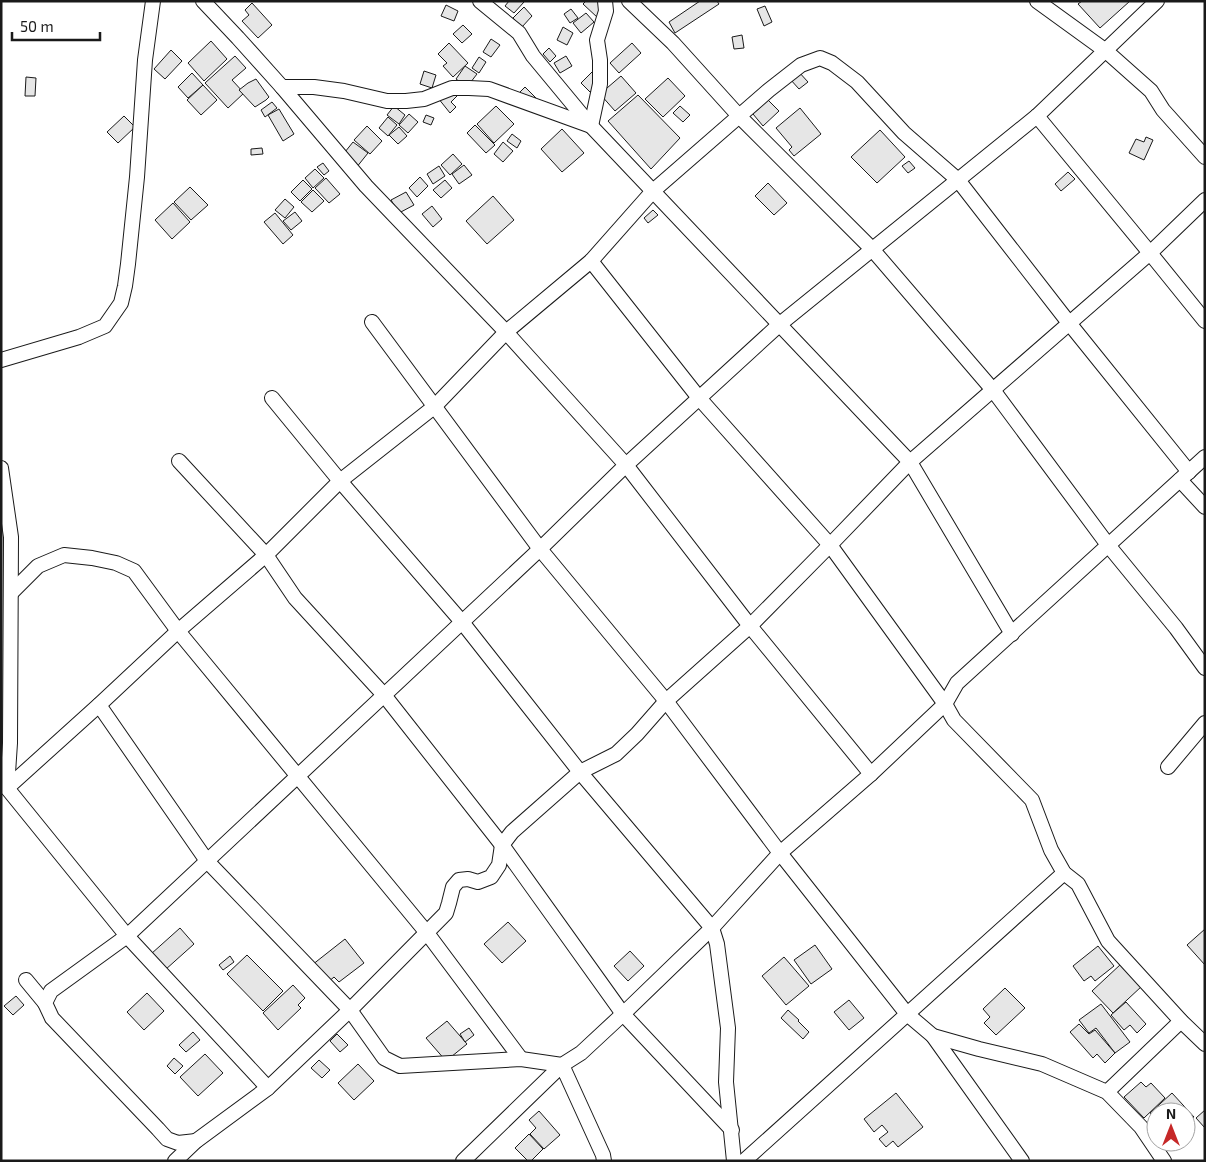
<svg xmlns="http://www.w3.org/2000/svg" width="1206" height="1162" font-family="'Exo 2',sans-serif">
<rect width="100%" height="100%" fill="#fff"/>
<!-- building -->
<g fill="#e6e6e6" stroke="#1a1a1a">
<polygon points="509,1 523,1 524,2 514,13 505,6"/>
<polygon points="586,1 605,1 598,18 583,4"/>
<polygon points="700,1 717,1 719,4 675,33 669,22"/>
<polygon points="1082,1 1130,1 1100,28 1078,4"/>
<polygon points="252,3 272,25 258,38 242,21 249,15 245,10"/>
<polygon points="446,5 458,11 454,21 441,16"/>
<polygon points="765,6 772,22 764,26 757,9"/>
<polygon points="524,7 532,16 522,27 513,18"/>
<polygon points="571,9 578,18 570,23 564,14"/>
<polygon points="586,13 594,22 581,33 573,23"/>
<polygon points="463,25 472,34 462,43 453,34"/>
<polygon points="563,27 573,33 567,45 557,40"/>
<polygon points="742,35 744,48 734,49 732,37"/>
<polygon points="491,39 500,45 491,57 483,52"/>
<polygon points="211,41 227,59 204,81 188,63"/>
<polygon points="449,43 468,63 453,77 443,66 447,63 438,54"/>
<polygon points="632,43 641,53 619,73 610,63"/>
<polygon points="549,48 556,56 550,62 543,54"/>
<polygon points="171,50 182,61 165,79 154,69"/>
<polygon points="235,56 246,68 232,80 244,93 228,108 205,83"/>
<polygon points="566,56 572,66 560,73 554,63"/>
<polygon points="479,57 486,62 479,73 472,68"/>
<polygon points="465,66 477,74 467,87 456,79"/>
<polygon points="424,71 436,75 432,88 420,84"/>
<polygon points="798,71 808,82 799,89 790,79"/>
<polygon points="592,72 601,82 590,92 581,83"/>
<polygon points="192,73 203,85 188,98 178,87"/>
<polygon points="621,76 636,93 615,111 600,94"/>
<polygon points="26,77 36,78 35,96 25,96"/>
<polygon points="668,78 685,96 663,117 645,99"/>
<polygon points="256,79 269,97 266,100 255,107 239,90 248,83"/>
<polygon points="203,85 217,100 201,115 187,100"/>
<polygon points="525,87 536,98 527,106 516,96"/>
<polygon points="450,88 457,96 451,102 456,107 450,113 438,98"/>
<polygon points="638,95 680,138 651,169 608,121"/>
<polygon points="768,100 779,111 763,126 753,114"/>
<polygon points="272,102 277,108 265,117 261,110"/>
<polygon points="394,106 405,115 399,124 387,115"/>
<polygon points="496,106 514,124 494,143 477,124"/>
<polygon points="680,106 690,115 683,122 673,113"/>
<polygon points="800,108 821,134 794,156 789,150 792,147 776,128"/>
<polygon points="279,109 294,134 283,141 268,115"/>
<polygon points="409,114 418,122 408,133 399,125"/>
<polygon points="426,115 434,118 431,125 423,122"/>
<polygon points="124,116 135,127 118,143 107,132"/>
<polygon points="388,117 397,125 388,136 379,128"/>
<polygon points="475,125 495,145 486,153 467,133"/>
<polygon points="367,126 382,141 370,154 354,140"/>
<polygon points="399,127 407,136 398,144 389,135"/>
<polygon points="562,129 584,153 562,172 541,149"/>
<polygon points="880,130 905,157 877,183 851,157"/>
<polygon points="512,134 521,141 517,148 507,141"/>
<polygon points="1146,137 1153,140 1144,160 1129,153 1136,139 1144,142"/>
<polygon points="353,142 368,153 356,168 341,157"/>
<polygon points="503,142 513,151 503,162 494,154"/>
<polygon points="262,148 263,154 251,155 251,149"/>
<polygon points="453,154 462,164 450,175 441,165"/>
<polygon points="909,161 915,168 908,173 902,166"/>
<polygon points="323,163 329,171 324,175 317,167"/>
<polygon points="464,165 472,175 459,184 452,174"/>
<polygon points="439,166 445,176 433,184 427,174"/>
<polygon points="315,169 324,178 313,188 305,178"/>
<polygon points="1068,172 1075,179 1061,191 1055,184"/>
<polygon points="420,177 428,186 417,197 409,188"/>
<polygon points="326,178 340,194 329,203 315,188"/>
<polygon points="303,180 312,189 300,201 291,192"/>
<polygon points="445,180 452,188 441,198 433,190"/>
<polygon points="768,183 787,203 774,215 755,196"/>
<polygon points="190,187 208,205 191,220 174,202"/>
<polygon points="313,190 324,201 312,212 301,202"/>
<polygon points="406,192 414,205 399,213 391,200"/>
<polygon points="493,196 514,220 487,244 466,221"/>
<polygon points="285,199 294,207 285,218 275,210"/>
<polygon points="173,203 190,222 172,239 155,220"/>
<polygon points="432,206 442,219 433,227 422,214"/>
<polygon points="653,210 658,215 648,223 644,218"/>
<polygon points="295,212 302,221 291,230 283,221"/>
<polygon points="275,213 293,235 283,244 264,222"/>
<polygon points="508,922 526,941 502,963 484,944"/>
<polygon points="180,928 194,944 165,970 151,954"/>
<polygon points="1205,929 1205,965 1187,945"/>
<polygon points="345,939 364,963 339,982 334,977 327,983 312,965"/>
<polygon points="815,945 832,969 811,984 794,960"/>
<polygon points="1098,946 1114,966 1095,981 1091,976 1084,981 1073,966"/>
<polygon points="630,951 644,966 628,981 614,966"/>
<polygon points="247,955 283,991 263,1011 227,974"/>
<polygon points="230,956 234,962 223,970 219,965"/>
<polygon points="784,957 809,986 786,1005 762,976"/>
<polygon points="1121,964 1142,986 1113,1013 1092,991"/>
<polygon points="293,985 305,998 298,1005 301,1008 278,1030 263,1013"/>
<polygon points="1005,988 1025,1008 996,1035 984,1023 990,1017 983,1009"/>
<polygon points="147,993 164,1011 144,1030 127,1012"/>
<polygon points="16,996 24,1005 13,1015 4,1006"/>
<polygon points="849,1000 864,1018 849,1030 834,1012"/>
<polygon points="1126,1002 1146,1024 1137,1033 1130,1025 1124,1030 1111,1015"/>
<polygon points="1101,1004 1130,1042 1115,1053 1096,1028 1089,1033 1079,1020"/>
<polygon points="788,1010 799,1020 798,1021 809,1032 803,1039 781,1018"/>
<polygon points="447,1021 467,1044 446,1061 426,1038"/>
<polygon points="1079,1024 1089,1034 1095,1030 1115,1053 1105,1063 1097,1054 1093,1058 1070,1032"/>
<polygon points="469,1028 474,1035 465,1042 460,1034"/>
<polygon points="193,1032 200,1040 186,1052 179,1045"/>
<polygon points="337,1034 348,1045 340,1052 330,1041"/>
<polygon points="205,1054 223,1073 198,1096 180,1077"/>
<polygon points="174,1058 183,1066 175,1074 167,1066"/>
<polygon points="319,1060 330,1070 322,1078 311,1068"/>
<polygon points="358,1064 374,1081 354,1100 338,1083"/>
<polygon points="1141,1082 1146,1087 1151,1083 1165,1098 1144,1118 1124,1097"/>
<polygon points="896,1093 923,1127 898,1147 893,1141 886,1147 879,1139 888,1132 882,1125 874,1132 864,1119"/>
<polygon points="1172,1093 1194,1117 1186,1124 1186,1112 1156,1112 1156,1120 1150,1113"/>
<polygon points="1205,1110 1205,1128 1196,1118"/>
<polygon points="539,1111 560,1135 544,1149 530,1134 536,1128 529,1120"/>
<polygon points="529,1134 543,1149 531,1161 528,1161 515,1148"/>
</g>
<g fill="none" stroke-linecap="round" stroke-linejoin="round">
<defs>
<g id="minor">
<polyline points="203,1 238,38 282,87 366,186 506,332 626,465 750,626 871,774"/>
<polyline points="480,1 519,33 533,56 591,126 910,462 1012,634"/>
<polyline points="629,1 673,43 739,116 872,249 993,390 1108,545 1176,628 1205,668"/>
<polyline points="1037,1 1106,51 1151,91 1163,110 1205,157"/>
<polyline points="282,87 314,87 344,91 387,101 406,101 424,99 452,88 469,88 489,89 591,126 600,84 600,60 597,40 606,11 605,1"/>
<polyline points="1037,116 1150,253 1205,321"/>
<polyline points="591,261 699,398 830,545 945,704 954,720 1032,800 1051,850 1064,873 1078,884 1108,941 1181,1021 1205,1044"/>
<polyline points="372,322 540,549 666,701 780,853 907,1014 933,1036 979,1049 1042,1064 1107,1092 1141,1127 1164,1161"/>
<polyline points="1,360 79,337 105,326 121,303 125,286 128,264 137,177 145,60 153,1"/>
<polyline points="272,398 340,481 462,622 580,772 712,928 717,944 728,1028 726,1082 734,1161"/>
<polyline points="179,461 266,555 295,598 384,695 502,845 623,1014 732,1130"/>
<polyline points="1,468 11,537 10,743 7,788 127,936 268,1088"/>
<polyline points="1180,480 1205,507"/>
<polyline points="11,593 38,566 64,555 92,558 116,563 134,571 178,631 427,933 521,1059"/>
<polyline points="99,705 207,861 350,1010 384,1058 400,1066 521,1059 562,1065 581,1053 623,1014 712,928 780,853 871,774 945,704 957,683 1205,457"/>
<polyline points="1168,767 1205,723"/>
<polyline points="7,788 99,705 178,631 266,555 340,481 434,407 506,332 591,261 653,191 769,90 801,65 820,58 832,63 857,82 904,133 958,180 1069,323 1189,472"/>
<polyline points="26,980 45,1003"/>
<polyline points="933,1036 1022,1161"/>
<polyline points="1107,1092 1181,1021"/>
<polyline points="196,1141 178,1143 167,1139 158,1129 52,1018 45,1003 51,991 127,936 540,549 626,465 780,324 1037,116 1157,1"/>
<polyline points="175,1161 196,1141 268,1088 350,1010 446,913 449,903 453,887 459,880 468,879 478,882 491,877 499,865 502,845 512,832 580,772 616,754 637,734 666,701 750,626 830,545 910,462 1150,253 1205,200"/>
<polyline points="463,1161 562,1065 603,1155 604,1161"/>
<polyline points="744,1161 1064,873"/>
</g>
</defs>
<!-- minor casing -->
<use href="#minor" stroke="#1a1a1a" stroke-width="16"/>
<!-- minor -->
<use href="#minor" stroke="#fff" stroke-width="14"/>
</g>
<!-- border -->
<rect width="1206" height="1162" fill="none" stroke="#1a1a1a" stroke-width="5"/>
<!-- north arrow -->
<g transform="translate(1171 1127)"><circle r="24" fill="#ffffff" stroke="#a3a3a3"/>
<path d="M0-4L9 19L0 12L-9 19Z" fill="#c62828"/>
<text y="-8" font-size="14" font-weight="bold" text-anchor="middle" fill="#1a1a1a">N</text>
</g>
<!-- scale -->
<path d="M12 32v8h88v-8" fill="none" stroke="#1a1a1a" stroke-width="2.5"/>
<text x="20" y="32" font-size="15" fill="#1a1a1a" stroke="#ffffff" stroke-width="4" paint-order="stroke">50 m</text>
</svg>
